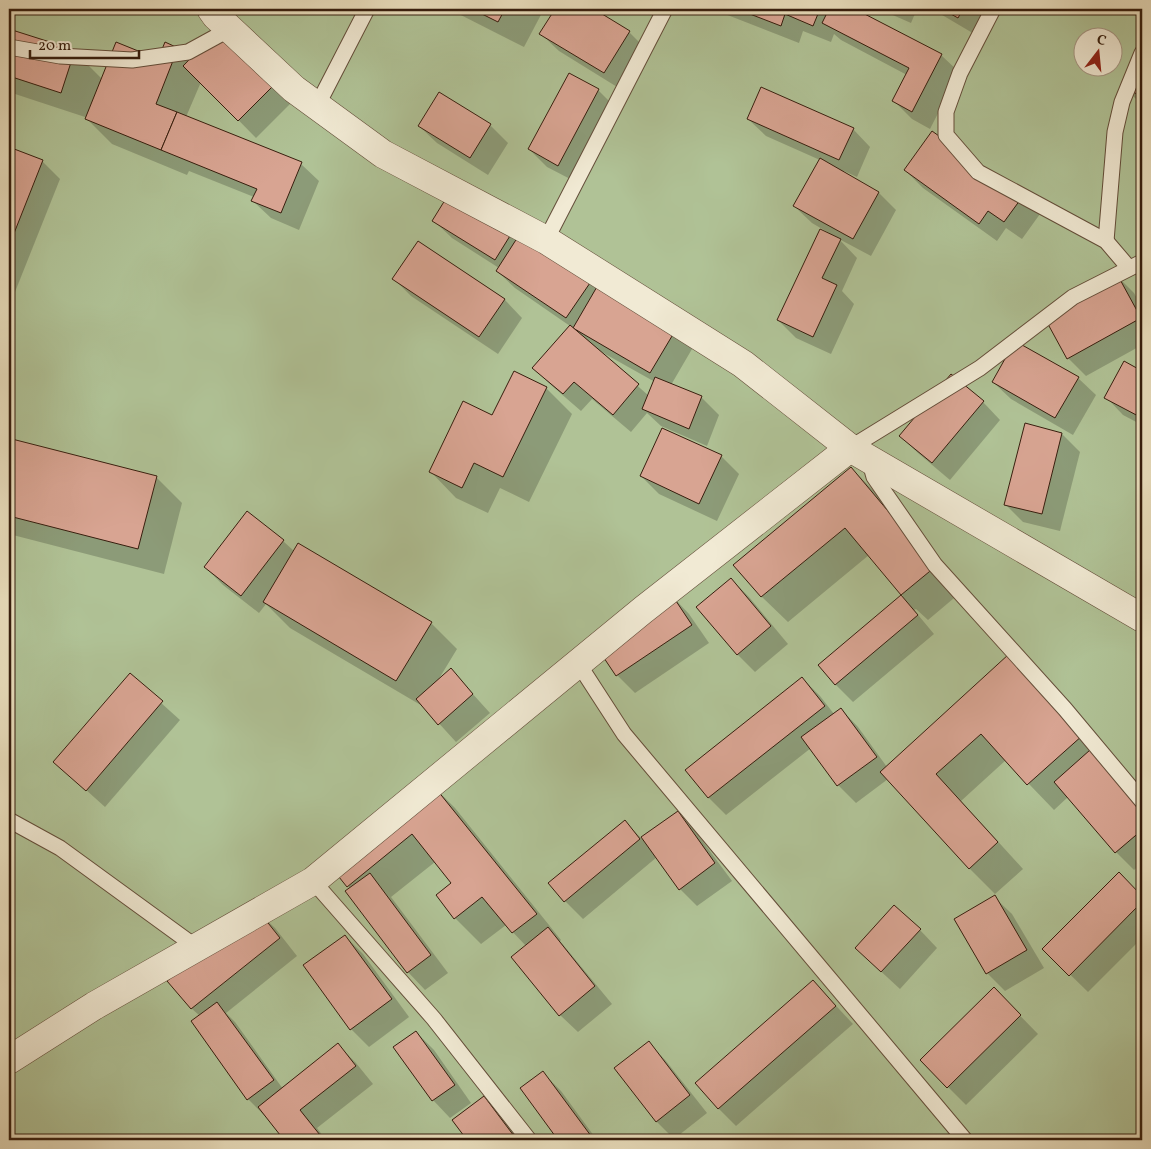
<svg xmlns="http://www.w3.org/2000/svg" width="1151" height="1149" font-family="Vollkorn,serif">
<rect width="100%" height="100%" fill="#e9debd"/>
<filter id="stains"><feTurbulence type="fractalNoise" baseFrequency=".004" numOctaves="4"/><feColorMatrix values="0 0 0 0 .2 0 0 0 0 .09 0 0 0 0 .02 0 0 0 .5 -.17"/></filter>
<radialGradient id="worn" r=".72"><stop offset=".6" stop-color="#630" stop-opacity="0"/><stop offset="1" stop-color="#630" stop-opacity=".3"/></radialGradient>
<!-- green -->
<path fill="#b0c296" stroke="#747052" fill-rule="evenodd" d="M9 9H1142V1140H9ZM1084 38H1114V68H1084Z"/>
<!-- shadow -->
<g fill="#0003" fill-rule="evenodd">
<polygon points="449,9 544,9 524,47"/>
<polygon points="556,9 591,9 629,32 647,50 622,90 559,51 541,34"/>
<polygon points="712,9 852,9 941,55 959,72 930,129 912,119 894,101 907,75 841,40 834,34 831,42 803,31 799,43"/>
<polygon points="879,9 917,9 911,23"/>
<polygon points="932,9 991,9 976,35"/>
<polygon points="9,30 74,51 102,79 159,61 178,49 190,61 219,31 291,103 256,138 201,82 186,117 301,164 319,181 299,230 271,218 253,201 254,197 189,171 187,175 112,144 85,117 9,92"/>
<polygon points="1142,45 1142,105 1125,88"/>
<polygon points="598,90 616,108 576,182 547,167 529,149"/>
<polygon points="440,94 490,125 508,143 488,175 437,143 419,126"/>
<polygon points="748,119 853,129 870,147 857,177 844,171 843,173 879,193 896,210 871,256 839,239 857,258 842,291 854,304 831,354 796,338 778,320 829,233 812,223 794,206 820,160 766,136"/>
<polygon points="9,148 42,161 60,179 11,302 9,301"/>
<polygon points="905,170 1022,197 1040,214 1022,239 1006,228 997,241 923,188"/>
<path d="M450 194 675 332 692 349 671 385 701 397 719 415 707 446 661 426 647 413 631 432 592 399 581 411 551 385 534 368 570 326 515 288 497 271 499 268 452 238 434 221ZM598 350 655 382 649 396 598 351Z"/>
<polygon points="418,242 505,300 522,318 498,354 411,296 394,279"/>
<polygon points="1117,276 1134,293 1142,308 1142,345 1086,376 1068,358"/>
<polygon points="1124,363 1142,373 1142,425 1123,415 1106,397"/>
<polygon points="1078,378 1096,395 1073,435 1011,399 993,382"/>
<polygon points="546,388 572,414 529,502 500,488 488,513 456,498 431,472 493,417"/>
<polygon points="983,402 1000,420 950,480 918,453 900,436"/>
<polygon points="1026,425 1062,434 1080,452 1060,531 1023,522 1005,504"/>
<polygon points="9,439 156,477 182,503 164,574 9,534"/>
<polygon points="721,456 739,474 717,521 659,494 641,476"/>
<polygon points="851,468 877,494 960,593 928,620 916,609 914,610 934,634 853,702 835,684 820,665 903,596 869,555 788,622 762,597 735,565"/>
<polygon points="283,541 294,551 431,623 457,649 437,682 451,670 490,713 456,742 424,707 290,628 266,604 259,613 223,585 205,567"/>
<polygon points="731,579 749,597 788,644 755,672 737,654"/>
<polygon points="672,596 689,614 709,643 635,693 617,675 597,646"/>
<polygon points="1009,656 1142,809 1142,863 1134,870 1116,852 1068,797 1054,810 1006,760 961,801 1023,869 995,894 969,868 888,779 856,803 838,785 811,748 726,815 709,798 687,770 802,678 820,696 834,714 841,709 858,727 887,767"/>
<polygon points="130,675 180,720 105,807 55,762"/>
<polygon points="429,782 455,808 561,940 560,941 612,1004 578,1032 560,1015 526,946 506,925 481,944 455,918 437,895 452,883 435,862 391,897 448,973 425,990 408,972 348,886"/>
<polygon points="678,813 695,831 732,881 697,906 680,889 657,857 583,919 565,901 625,822 642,839"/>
<polygon points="1119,874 1142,897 1142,938 1088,992 1044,949"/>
<polygon points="994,897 1012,914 1044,968 1005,991 987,973"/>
<polygon points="257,911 275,928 297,956 226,1013 235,1022 283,1089 338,1045 356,1063 373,1084 317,1128 326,1140 286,1140 266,1116 265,1116 248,1099 200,1016 191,1008"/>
<polygon points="920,930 937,948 900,989 874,965"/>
<polygon points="345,936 363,954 409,1017 369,1047 351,1029"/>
<polygon points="813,981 853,1024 736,1126 718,1108"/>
<polygon points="994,989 1038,1034 966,1105 921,1060"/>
<polygon points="416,1032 434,1050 471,1103 450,1118 433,1100"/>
<polygon points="649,1043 666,1061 707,1113 674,1139 656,1121"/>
<polygon points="543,1073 561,1091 597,1140 559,1140 522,1088"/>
<polygon points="484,1098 501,1115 520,1140 468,1140 453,1120"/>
</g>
<!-- building -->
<g fill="#d8a492" stroke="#371e0e">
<polygon points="472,9 505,9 498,22"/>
<polygon points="555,9 594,9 630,31 604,73 539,34"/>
<polygon points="737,9 820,9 813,26 785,14 781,26"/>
<polygon points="829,9 855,9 942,54 912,112 892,101 909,68 822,23"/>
<polygon points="942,9 963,9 958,18"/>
<polygon points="9,29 75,50 61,93 9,76"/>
<polygon points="219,29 274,85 238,121 183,66"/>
<polygon points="116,42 158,59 165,42 178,48 156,104 177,112 161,150 85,119"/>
<polygon points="1142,42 1142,96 1123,88"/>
<polygon points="569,73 599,89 558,166 528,149"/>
<polygon points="761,87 854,128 839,160 747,119"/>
<polygon points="439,92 491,124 470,158 418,126"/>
<polygon points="177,112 302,162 281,213 251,201 257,189 161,150"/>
<polygon points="932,131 1023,196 1004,222 988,211 979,224 904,170"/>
<polygon points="9,147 43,160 9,246"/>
<polygon points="820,158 879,192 853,239 793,206"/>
<polygon points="450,192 513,231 495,260 432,221"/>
<polygon points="820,229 841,239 822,278 837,285 813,337 777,320"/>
<polygon points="521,232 592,280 566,318 496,271"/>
<polygon points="418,241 505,299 479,337 392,279"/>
<polygon points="1117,274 1141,318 1067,359 1043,315"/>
<polygon points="598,285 675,331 650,373 573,328"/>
<polygon points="570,325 639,384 613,415 574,382 563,394 532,368"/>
<polygon points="1015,341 1079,377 1055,418 992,382"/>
<polygon points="1124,361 1142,371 1142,418 1104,398"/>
<polygon points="514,371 547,387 503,477 474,463 462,488 429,472 463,401 492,415"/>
<polygon points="951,374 984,401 932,463 899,436"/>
<polygon points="655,377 702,396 689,429 642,409"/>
<polygon points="1025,423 1062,433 1042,514 1004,505"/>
<polygon points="662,428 722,455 699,504 640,476"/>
<polygon points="12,439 157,476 138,549 9,516 9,453"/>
<polygon points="851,467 935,567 901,595 845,528 761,597 733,565"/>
<polygon points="247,511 284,540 241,596 204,567"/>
<polygon points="298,543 432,622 396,681 263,602"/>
<polygon points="731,578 771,626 737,655 696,607"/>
<polygon points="672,595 692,625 616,676 596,646"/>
<polygon points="901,595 918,615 835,685 818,665"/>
<polygon points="1009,654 1083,735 1027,785 981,734 936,774 998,842 969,869 880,772"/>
<polygon points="451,668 473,694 438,725 416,699"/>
<polygon points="130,673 163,701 86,791 53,762"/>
<polygon points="802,677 825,706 708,798 685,770"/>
<polygon points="841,708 877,757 837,786 801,737"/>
<polygon points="1090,750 1142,810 1142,830 1115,853 1054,782"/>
<polygon points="429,780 537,914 512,933 482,897 454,919 436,895 451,883 412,834 347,887 327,862"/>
<polygon points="678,811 715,863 679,890 641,837"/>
<polygon points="625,820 640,839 564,902 548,883"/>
<polygon points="1119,872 1142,896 1142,902 1069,976 1042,949"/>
<polygon points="370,873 431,955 407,973 345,891"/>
<polygon points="995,895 1027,950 986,974 954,919"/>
<polygon points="894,905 921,929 881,972 855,948"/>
<polygon points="257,909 280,938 191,1009 167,981"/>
<polygon points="548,927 595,986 559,1016 511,957"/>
<polygon points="345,935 392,999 350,1030 303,965"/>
<polygon points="813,980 836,1006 718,1109 695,1083"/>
<polygon points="994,987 1021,1015 947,1088 920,1060"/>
<polygon points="217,1002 274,1080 247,1100 191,1021"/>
<polygon points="416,1031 455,1085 432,1101 393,1047"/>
<polygon points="649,1041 690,1095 656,1122 614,1068"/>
<polygon points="338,1043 356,1066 300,1110 324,1140 284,1140 258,1107"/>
<polygon points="543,1071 594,1140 558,1140 520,1088"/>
<polygon points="484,1096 517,1140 467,1140 452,1120"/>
</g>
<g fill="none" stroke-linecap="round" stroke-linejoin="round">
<defs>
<g id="service">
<polyline points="993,9 960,73 946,112 946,135 978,172 1106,241 1129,268"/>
<polyline points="9,47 60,56 132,60 188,52 230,29"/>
<polyline points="317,106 367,9"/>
<polyline points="546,240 665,9"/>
<polyline points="1106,241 1115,132 1122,102 1142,53"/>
<polyline points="850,448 980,368 1073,297 1142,262"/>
<polyline points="869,459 874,477 935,565 1065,709 1142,801"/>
<polyline points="578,663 624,734 965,1140"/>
<polyline points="9,820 60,848 196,947"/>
<polyline points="313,881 434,1019 529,1140"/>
</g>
<g id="minor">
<polyline points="211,9 216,16 294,89 383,154 546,240 743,364 850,448 1142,618"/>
<polyline points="9,1060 94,1006 313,881 643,610 850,448"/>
</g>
</defs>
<!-- service casing -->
<use href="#service" stroke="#644e3a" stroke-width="17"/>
<!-- minor casing -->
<use href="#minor" stroke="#644e3a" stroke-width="29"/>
<!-- service -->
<use href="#service" stroke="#f1ead4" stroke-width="15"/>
<!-- minor -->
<use href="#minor" stroke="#f1ead4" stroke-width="28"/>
</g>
<!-- margin -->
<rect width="1151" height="1149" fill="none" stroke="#e9debd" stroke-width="30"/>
<rect x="10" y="10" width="1131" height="1129" fill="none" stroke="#371e0e" stroke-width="2.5"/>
<rect x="15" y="15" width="1121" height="1119" fill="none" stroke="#371e0e"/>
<!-- north arrow -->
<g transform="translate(1098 52) rotate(16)"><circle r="24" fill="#f1ead4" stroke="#a79885"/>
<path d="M0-4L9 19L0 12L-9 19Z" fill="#8f2418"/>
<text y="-8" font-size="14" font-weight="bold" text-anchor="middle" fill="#371e0e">С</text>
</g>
<!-- scale -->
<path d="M30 50v8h109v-8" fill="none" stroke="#371e0e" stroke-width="2.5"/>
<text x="38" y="50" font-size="15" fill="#371e0e" stroke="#f1ead4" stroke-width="4" paint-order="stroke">20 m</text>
<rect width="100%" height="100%" filter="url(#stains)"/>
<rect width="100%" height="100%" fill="url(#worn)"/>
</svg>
